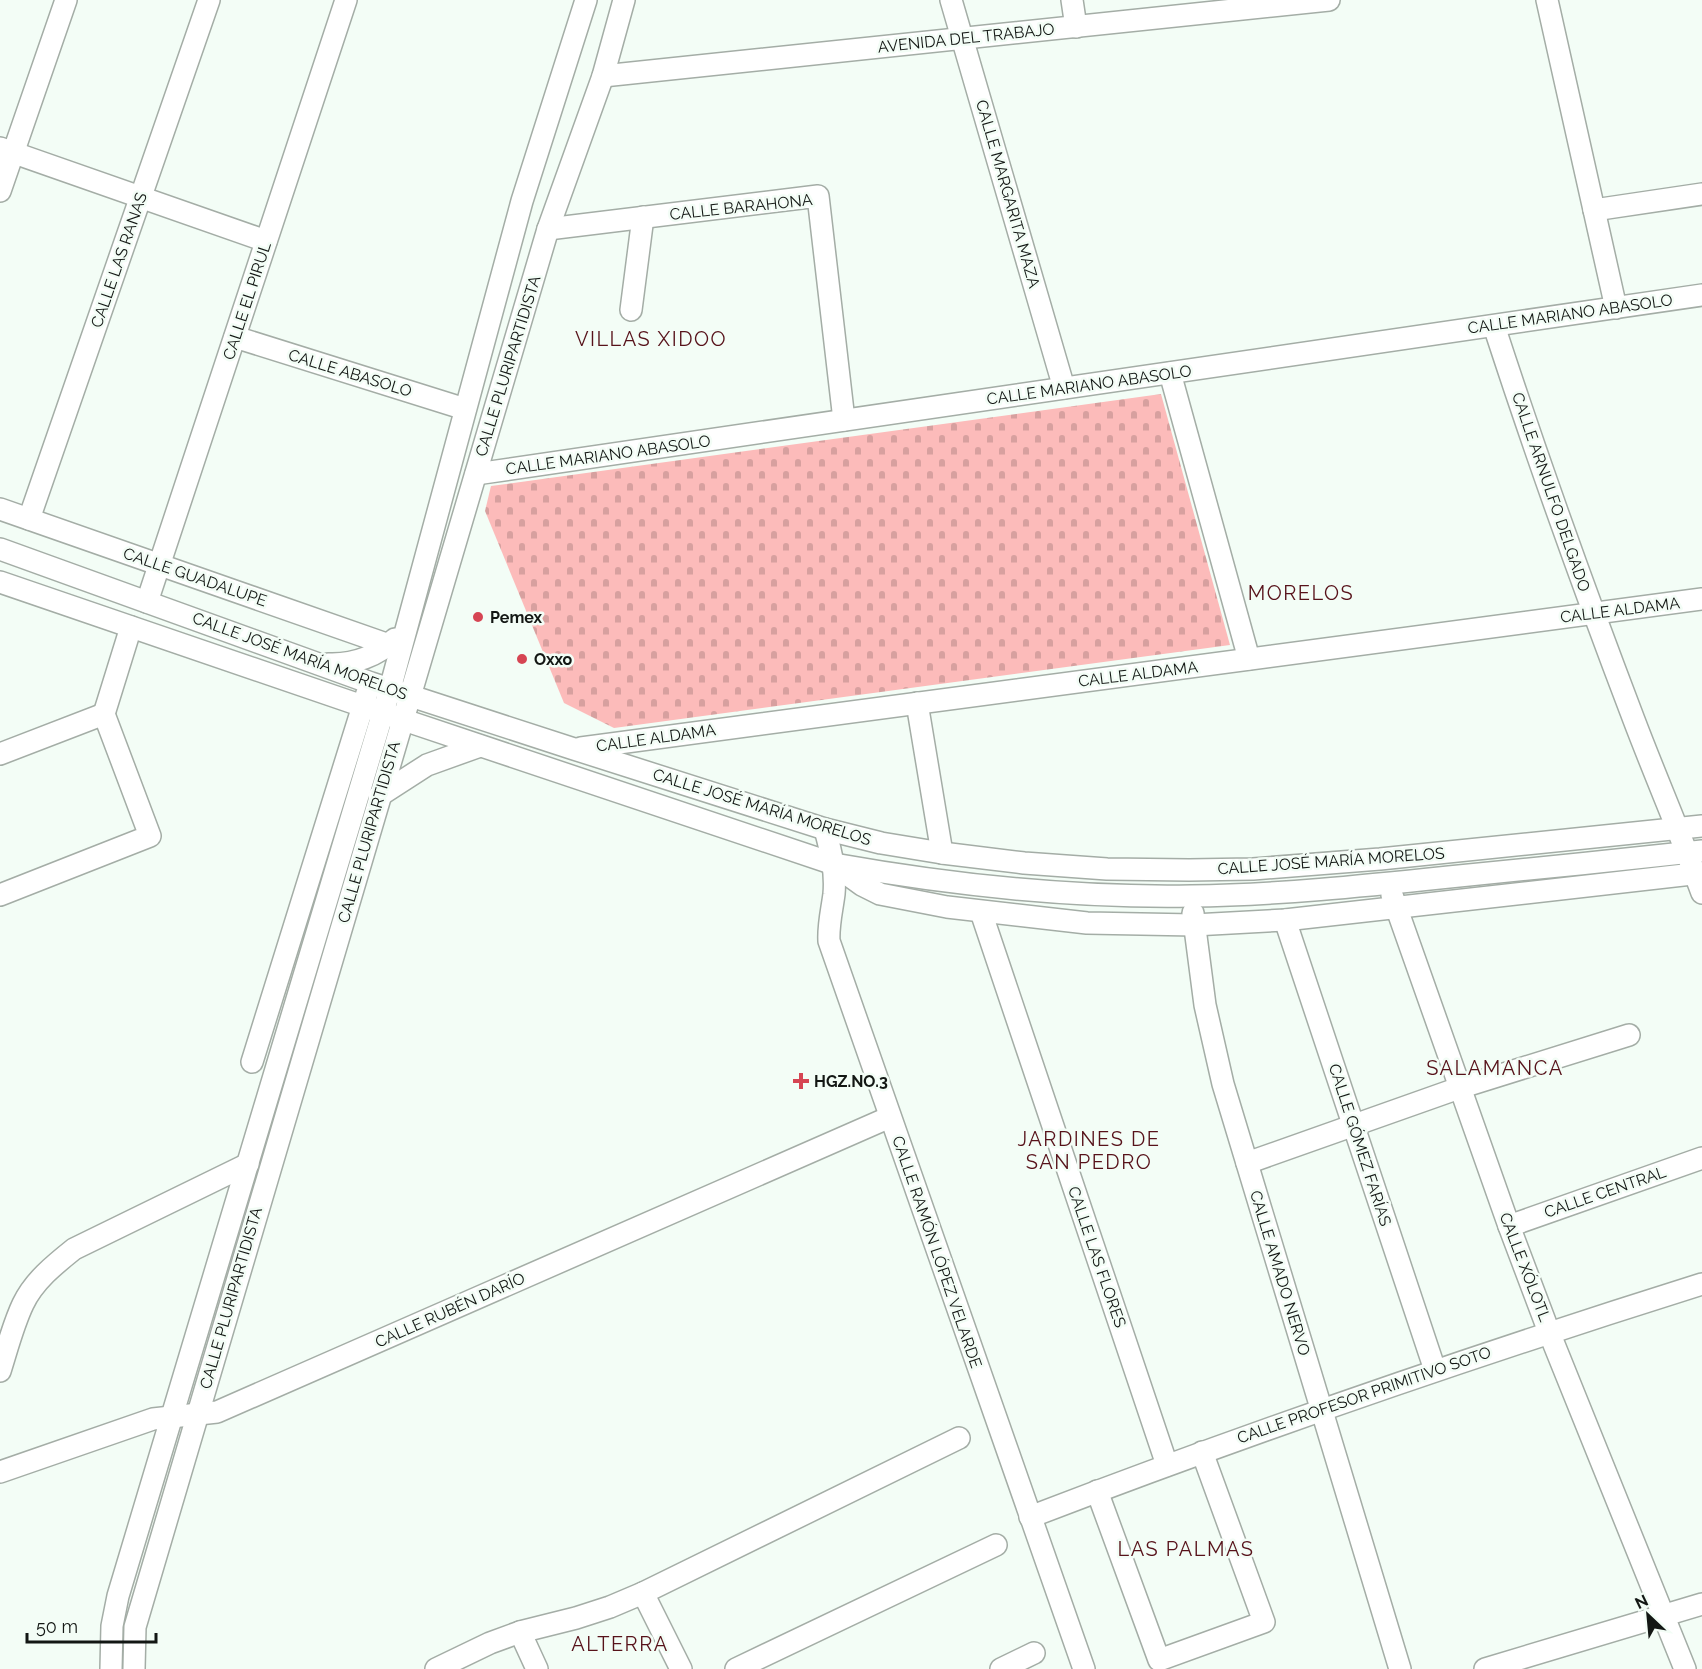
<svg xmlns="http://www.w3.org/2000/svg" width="1702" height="1669" font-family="Raleway,sans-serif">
<defs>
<pattern id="cemetery-stones" width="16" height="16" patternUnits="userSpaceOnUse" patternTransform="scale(1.5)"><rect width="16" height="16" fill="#fcbbba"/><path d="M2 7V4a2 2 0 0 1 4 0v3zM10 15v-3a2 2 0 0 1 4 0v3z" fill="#d7a09f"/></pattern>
</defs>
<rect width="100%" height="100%" fill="#f3fdf6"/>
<!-- cemetery -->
<polygon fill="url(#cemetery-stones)" points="1161,394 1230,645 614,728 564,703 485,511 491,486"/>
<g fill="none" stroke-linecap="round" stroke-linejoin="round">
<defs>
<g id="minor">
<polyline points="951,0 1064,388"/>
<polyline points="1072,0 1076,27"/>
<polyline points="1547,0 1616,308"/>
<polyline points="603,76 1329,0"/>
<polyline points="0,148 266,241"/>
<polyline points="0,191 66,0"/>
<polyline points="1594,210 1702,194"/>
<polyline points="548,229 818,196 844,420"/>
<polyline points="631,310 643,217"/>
<path d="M1494 326C1537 458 1584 589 1634 720 1656 778 1681 835 1702 893"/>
<polyline points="235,337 465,409"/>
<polyline points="1170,373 1249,659"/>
<polyline points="476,474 1702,295"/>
<polyline points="0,509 389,645"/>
<polyline points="29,519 209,0"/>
<polyline points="0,549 371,683 574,749 825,829 881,843 942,853 1024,863 1107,869 1189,870 1253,869 1380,859 1702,826"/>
<path d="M0 582 383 713 834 864C952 885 1071 898 1191 896 1277 895 1363 886 1449 877 1533 869 1618 860 1702 851"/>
<polyline points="147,602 346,0"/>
<path d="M328 664C353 665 377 656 395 639"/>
<polyline points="917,703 942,853"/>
<polyline points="104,714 131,627"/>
<polyline points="581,748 1702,599"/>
<polyline points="0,754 104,714"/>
<polyline points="379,796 427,765 480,746"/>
<path d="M825 829C831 852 836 871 834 894 832 910 828 925 829 941L1084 1669"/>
<polyline points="837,867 862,885 880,894 947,907 1087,923 1194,925 1285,920 1702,873"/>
<polyline points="0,895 150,836 104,714"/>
<polyline points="1392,895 1509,1226 1549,1332 1685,1669"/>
<polyline points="981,912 1167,1465"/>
<polyline points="1193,913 1205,1005 1223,1084 1400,1669"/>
<polyline points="1285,920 1435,1370"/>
<polyline points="252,1062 367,693"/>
<polyline points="1247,1163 1459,1088 1629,1035"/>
<polyline points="1509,1226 1702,1158"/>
<path d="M0 1371C7 1349 13 1325 23 1304 34 1281 54 1265 74 1249L248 1164"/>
<polyline points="0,1472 153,1419 217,1412 890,1117"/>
<polyline points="1097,1491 1159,1660 1264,1622 1202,1452"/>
<path d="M1030 1517C1252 1432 1476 1355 1702 1284"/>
<polyline points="643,1593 681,1669"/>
<polyline points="520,1632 537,1669"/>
<polyline points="111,1669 112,1626 118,1596 390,689 522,201 586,0"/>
<polyline points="134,1669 135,1627 548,229 603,76 624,0"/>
<polyline points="436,1669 490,1643 520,1632 576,1618 610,1607 643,1593 959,1438"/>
<polyline points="736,1669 996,1545"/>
<polyline points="1001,1669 1034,1653"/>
<polyline points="1485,1669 1702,1604"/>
</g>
</defs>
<!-- minor casing -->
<use href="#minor" stroke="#a4ada6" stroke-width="24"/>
<!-- minor -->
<use href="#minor" stroke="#fff" stroke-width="21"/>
</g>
<!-- markers -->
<g fill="#d64553" stroke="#f3fdf6" stroke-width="2">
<circle cx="478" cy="617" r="6"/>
<circle cx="522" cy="659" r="6"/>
<path d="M798 1072h6v6h6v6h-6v6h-6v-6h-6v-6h6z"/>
</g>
<g text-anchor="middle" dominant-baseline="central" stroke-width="5" stroke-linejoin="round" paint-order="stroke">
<!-- street labels -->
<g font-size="16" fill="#131714" stroke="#f3fdf6">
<text transform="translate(966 38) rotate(-6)">AVENIDA DEL TRABAJO</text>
<text transform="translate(1008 194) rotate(74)">CALLE MARGARITA MAZA</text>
<text transform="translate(741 207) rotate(-6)">CALLE BARAHONA</text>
<text transform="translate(119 260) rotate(-71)">CALLE LAS RANAS</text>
<text transform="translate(247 301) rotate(-72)">CALLE EL PIRUL</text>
<text transform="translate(1570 314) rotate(-8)">CALLE MARIANO ABASOLO</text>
<text transform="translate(508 366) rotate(-73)">CALLE PLURIPARTIDISTA</text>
<text transform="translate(350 373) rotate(17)">CALLE ABASOLO</text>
<text transform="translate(1089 385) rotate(-8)">CALLE MARIANO ABASOLO</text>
<text transform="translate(608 455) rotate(-8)">CALLE MARIANO ABASOLO</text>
<text transform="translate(1551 492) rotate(71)">CALLE ARNULFO DELGADO</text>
<text transform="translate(195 577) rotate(19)">CALLE GUADALUPE</text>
<text transform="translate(1620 610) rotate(-7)">CALLE ALDAMA</text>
<text transform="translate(300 656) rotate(20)">CALLE JOSÉ MARÍA MORELOS</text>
<text transform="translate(1138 674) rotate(-7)">CALLE ALDAMA</text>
<text transform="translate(656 738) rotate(-8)">CALLE ALDAMA</text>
<text transform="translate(762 807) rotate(17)">CALLE JOSÉ MARÍA MORELOS</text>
<text transform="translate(369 832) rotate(-74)">CALLE PLURIPARTIDISTA</text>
<text transform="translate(1331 861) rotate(-4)">CALLE JOSÉ MARÍA MORELOS</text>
<text transform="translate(1360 1145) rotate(72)">CALLE GÓMEZ FARÍAS</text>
<text transform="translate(1605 1192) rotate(-19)">CALLE CENTRAL</text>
<text transform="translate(937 1252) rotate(71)">CALLE RAMÓN LÓPEZ VELARDE</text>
<text transform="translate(1097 1257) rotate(71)">CALLE LAS FLORES</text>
<text transform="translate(1525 1267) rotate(69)">CALLE XÓLOTL</text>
<text transform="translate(1280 1273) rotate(73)">CALLE AMADO NERVO</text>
<text transform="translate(231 1298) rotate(-74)">CALLE PLURIPARTIDISTA</text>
<text transform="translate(450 1310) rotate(-24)">CALLE RUBÉN DARÍO</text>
<text transform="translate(1364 1395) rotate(-19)">CALLE PROFESOR PRIMITIVO SOTO</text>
</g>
<!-- poi labels -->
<g font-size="16" font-weight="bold" fill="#131714" stroke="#f3fdf6" text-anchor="start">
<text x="490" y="617">Pemex</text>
<text x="534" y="659">Oxxo</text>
<text x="814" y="1081">HGZ.NO.3</text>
</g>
<!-- quarter labels -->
<g font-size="20" letter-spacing="1.5" fill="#57121a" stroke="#f3fdf6">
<text x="651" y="339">VILLAS XIDOO</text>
<text x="1301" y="593">MORELOS</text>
<text x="1495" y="1068">SALAMANCA</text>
<text x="1089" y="1139">JARDINES DE<tspan x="1089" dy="23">SAN PEDRO</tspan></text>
<text x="1186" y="1549">LAS PALMAS</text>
<text x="620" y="1644">ALTERRA</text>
</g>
</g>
<!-- north arrow -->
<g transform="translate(1648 1615) rotate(334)" stroke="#f3fdf6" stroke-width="4.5" paint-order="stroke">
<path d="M0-4.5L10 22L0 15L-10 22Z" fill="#131714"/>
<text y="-9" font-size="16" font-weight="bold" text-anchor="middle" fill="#131714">N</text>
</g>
<!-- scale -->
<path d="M27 1633v9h129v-9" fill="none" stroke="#131714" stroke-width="3"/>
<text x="36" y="1633" font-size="18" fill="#131714" stroke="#f3fdf6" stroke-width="4.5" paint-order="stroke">50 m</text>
</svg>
